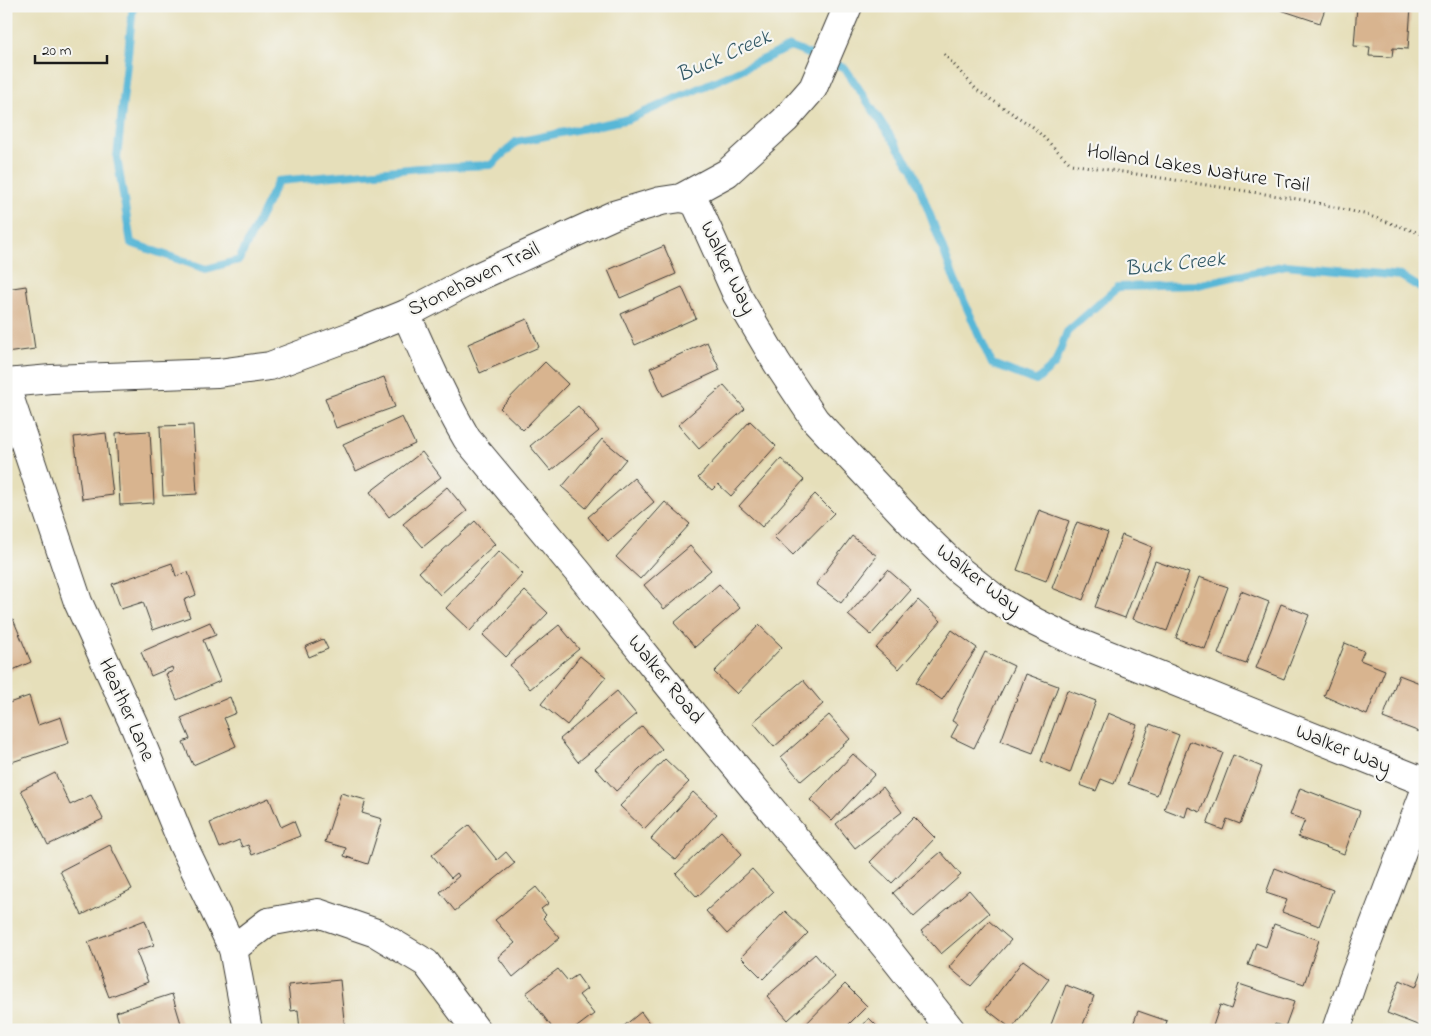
<svg xmlns="http://www.w3.org/2000/svg" width="1431" height="1036" font-family="'Indie Flower',sans-serif">
<rect width="100%" height="100%" fill="#f6f6f2"/>
<filter id="ink" filterUnits="userSpaceOnUse"><feTurbulence type="fractalNoise" baseFrequency=".02" numOctaves="2"/><feDisplacementMap in="SourceGraphic" scale="10" xChannelSelector="R" yChannelSelector="G"/><feConvolveMatrix kernelMatrix="1 2 1 2 8 2 1 2 1" color-interpolation-filters="sRGB"/></filter>
<filter id="wash" filterUnits="userSpaceOnUse"><feTurbulence type="fractalNoise" baseFrequency=".0096" numOctaves="4" result="noise"/><feDisplacementMap in="SourceGraphic" scale="20" xChannelSelector="R" yChannelSelector="G"/><feGaussianBlur stdDeviation="1.12" result="paint"/><feColorMatrix in="noise" values="0 0 0 0 0 0 0 0 0 0 0 0 0 0 0 0 0 1.4 0 .05"/><feComposite in="paint" operator="in"/></filter>
<g filter="url(#wash)">
<rect width="100%" height="100%" fill="#e6dfba"/>
<g fill="none" stroke-linecap="round" stroke-linejoin="round">
<!-- stream -->
<polyline stroke="#59b7d7" stroke-width="8" points="133,6 117,158 131,243 206,269 239,260 278,181 420,168 491,165 516,142 629,119 727,76 790,47 845,68 913,170 955,281 992,364 1036,381 1055,364 1067,332 1118,287 1198,285 1286,265 1401,276 1425,291"/>
</g>
<g id="blocks">
<!-- building -->
<g fill="#d8b48f">
<polygon points="1279,6 1326,6 1320,23 1278,9"/>
<polygon points="1357,6 1411,6 1408,49 1393,48 1392,57 1369,56 1370,47 1354,46"/>
<polygon points="664,246 676,274 620,298 608,270"/>
<polygon points="26,286 35,349 6,353 6,289"/>
<polygon points="682,287 696,318 635,345 621,314"/>
<polygon points="527,319 539,347 480,373 468,344"/>
<polygon points="707,342 720,370 663,396 650,368"/>
<polygon points="545,362 568,384 523,430 500,408"/>
<polygon points="384,377 395,407 336,428 325,398"/>
<polygon points="724,385 745,409 699,449 678,425"/>
<polygon points="578,406 599,431 551,471 530,446"/>
<polygon points="402,417 415,444 356,471 343,444"/>
<polygon points="750,421 776,446 731,496 718,484 712,490 698,478"/>
<polygon points="193,425 197,494 163,496 160,426"/>
<polygon points="150,431 154,503 120,505 116,433"/>
<polygon points="106,433 113,495 82,499 74,437"/>
<polygon points="602,439 626,459 586,508 562,487"/>
<polygon points="422,452 441,477 389,517 370,492"/>
<polygon points="781,459 804,480 762,527 739,506"/>
<polygon points="634,478 654,502 608,541 588,517"/>
<polygon points="447,487 467,511 423,547 403,524"/>
<polygon points="815,494 834,513 793,555 774,537"/>
<polygon points="665,502 690,524 640,579 616,557"/>
<polygon points="1039,510 1069,521 1046,581 1017,570"/>
<polygon points="475,521 495,544 440,595 419,572"/>
<polygon points="1077,522 1108,533 1083,600 1052,588"/>
<polygon points="1122,535 1152,547 1125,618 1095,607"/>
<polygon points="852,536 877,556 841,603 816,584"/>
<polygon points="690,546 711,570 664,609 644,585"/>
<polygon points="499,551 523,574 470,631 446,608"/>
<polygon points="1155,561 1189,573 1167,631 1133,619"/>
<polygon points="172,563 176,576 188,572 196,595 184,600 190,617 153,630 143,602 121,609 112,584"/>
<polygon points="888,570 911,590 871,635 848,615"/>
<polygon points="1199,577 1228,587 1205,649 1176,638"/>
<polygon points="719,584 740,608 695,647 674,623"/>
<polygon points="525,591 548,613 506,657 483,635"/>
<polygon points="1241,591 1269,602 1246,664 1218,654"/>
<polygon points="918,600 941,621 899,669 876,648"/>
<polygon points="1281,604 1309,615 1284,679 1256,668"/>
<polygon points="13,619 31,662 6,673 6,621"/>
<polygon points="210,622 216,635 203,640 220,681 177,700 166,674 173,671 172,667 151,676 141,652"/>
<polygon points="559,625 579,649 530,689 510,665"/>
<polygon points="759,625 782,647 737,694 714,672"/>
<polygon points="952,630 977,648 942,700 916,682"/>
<polygon points="323,639 328,649 309,657 305,647"/>
<polygon points="1345,643 1364,651 1360,660 1385,670 1367,715 1324,696"/>
<polygon points="985,652 1014,666 974,748 951,737 958,724 952,721"/>
<polygon points="580,656 606,677 567,725 541,704"/>
<polygon points="1026,674 1058,686 1033,753 1001,741"/>
<polygon points="1399,675 1425,685 1425,734 1383,718"/>
<polygon points="803,680 823,704 774,747 753,722"/>
<polygon points="1067,690 1096,701 1070,773 1041,761"/>
<polygon points="617,691 636,714 578,762 560,739"/>
<polygon points="29,696 38,725 61,717 69,743 12,762 9,752 6,753 6,704"/>
<polygon points="230,697 236,713 224,718 236,746 193,765 183,742 190,739 181,718"/>
<polygon points="1108,713 1137,725 1114,784 1101,779 1096,791 1080,785"/>
<polygon points="829,715 850,739 801,781 781,757"/>
<polygon points="1150,724 1179,735 1157,795 1128,784"/>
<polygon points="642,726 662,749 616,791 595,768"/>
<polygon points="1190,741 1223,753 1200,812 1188,807 1185,817 1164,809"/>
<polygon points="853,754 875,774 832,821 810,800"/>
<polygon points="1233,755 1262,767 1240,824 1227,819 1223,830 1207,824"/>
<polygon points="665,759 689,782 644,829 620,806"/>
<polygon points="55,773 70,805 91,795 103,819 48,845 21,790"/>
<polygon points="883,787 902,812 855,848 836,824"/>
<polygon points="1300,788 1360,811 1344,854 1298,837 1305,820 1290,815"/>
<polygon points="693,792 717,814 676,860 651,839"/>
<polygon points="341,793 366,800 362,813 382,819 368,864 344,856 346,848 325,842"/>
<polygon points="269,798 281,827 294,821 300,836 252,855 248,845 242,847 239,840 220,848 210,823"/>
<polygon points="914,817 935,838 892,883 870,862"/>
<polygon points="469,825 497,860 506,852 515,863 455,911 440,892 459,876 457,873 451,878 432,855"/>
<polygon points="721,831 742,854 697,897 676,874"/>
<polygon points="110,845 132,889 82,915 60,871"/>
<polygon points="941,852 961,875 914,917 893,893"/>
<polygon points="1275,868 1333,890 1319,926 1282,912 1287,900 1266,893"/>
<polygon points="752,869 773,892 727,934 706,911"/>
<polygon points="536,887 549,903 541,909 546,915 543,918 560,938 513,977 498,957 515,943 495,920"/>
<polygon points="969,890 989,913 941,954 921,931"/>
<polygon points="785,911 808,933 763,979 741,957"/>
<polygon points="145,920 154,945 136,951 148,982 109,997 88,942"/>
<polygon points="989,921 1011,940 971,986 949,967"/>
<polygon points="1274,924 1319,940 1304,984 1248,965 1256,943 1266,947"/>
<polygon points="815,954 835,977 788,1020 767,996"/>
<polygon points="1023,960 1049,979 1012,1029 986,1009"/>
<polygon points="1425,964 1425,1028 1387,1013 1400,980 1416,987"/>
<polygon points="558,969 568,981 577,975 587,989 579,995 594,1014 573,1030 554,1030 526,993"/>
<polygon points="340,980 345,1030 300,1030 298,1010 291,1011 288,985"/>
<polygon points="845,984 867,1006 843,1030 800,1030"/>
<polygon points="1239,984 1294,1002 1285,1027 1275,1024 1273,1030 1224,1030 1213,1026 1220,1005 1231,1009"/>
<polygon points="1066,985 1094,996 1081,1030 1049,1030"/>
<polygon points="172,994 183,1030 121,1030 116,1012"/>
<polygon points="1138,1011 1167,1021 1164,1030 1131,1030"/>
<polygon points="641,1012 653,1028 651,1030 619,1030"/>
<polygon points="869,1018 881,1030 859,1030"/>
</g>
</g>
</g>
<g filter="url(#ink)">
<use href="#blocks" fill-opacity="0" stroke="#3a3934" stroke-width="1"/>
<g fill="none" stroke-linecap="round" stroke-linejoin="round">
<defs>
<g id="minor">
<polyline points="681,198 691,200 697,206 737,295 777,363 815,420 921,533 959,570 996,599 1035,622 1074,641 1425,782"/>
<path d="M406 314C425 356 443 398 467 439L578 572 675 693 888 950 951 1030"/>
<polyline points="6,383 51,379 218,373 270,366 351,336 406,314 473,279 614,215 661,201 681,198 727,173 785,120 813,88 848,6"/>
<polyline points="6,387 78,602 134,725 183,845 233,949 248,1030"/>
<polyline points="233,949 268,922 318,913 376,933 426,963 476,1030"/>
<polyline points="1336,1030 1353,980 1425,791"/>
</g>
</defs>
<!-- minor casing -->
<use href="#minor" stroke="#3a3934" stroke-width="30"/>
<!-- path -->
<polyline stroke="#3a3934" stroke-width="3" stroke-dasharray="1 4" stroke-linecap="butt" points="944,54 977,90 1033,127 1071,164 1304,200 1364,214 1425,235"/>
<!-- minor -->
<use href="#minor" stroke="#fff" stroke-width="28"/>
</g>
</g>
<g text-anchor="middle" dominant-baseline="central" stroke-width="4.5" stroke-linejoin="round" paint-order="stroke">
<!-- street labels -->
<g font-size="21" fill="#1c1c1c" stroke="#f6f6f2">
<text transform="translate(1198 169) rotate(9)">Holland Lakes Nature Trail</text>
<text transform="translate(727 268) rotate(64)">Walker Way</text>
<text transform="translate(474 280) rotate(-26)">Stonehaven Trail</text>
<text transform="translate(978 580) rotate(38)">Walker Way</text>
<text transform="translate(665 680) rotate(51)">Walker Road</text>
<text transform="translate(126 710) rotate(66)">Heather Lane</text>
<text transform="translate(1343 750) rotate(22)">Walker Way</text>
</g>
<!-- water labels -->
<g font-size="22" font-style="italic" fill="#345a67" stroke="#f6f6f2">
<text transform="translate(724 57) rotate(-24)">Buck Creek</text>
<text transform="translate(1175 265) rotate(-6)">Buck Creek</text>
</g>
</g>
<!-- margin -->
<rect width="1431" height="1036" fill="none" stroke="#f6f6f2" stroke-width="25"/>
<!-- scale -->
<path d="M35 55v8h72v-8" fill="none" stroke="#1c1c1c" stroke-width="2.5"/>
<text x="42" y="55" font-size="15" fill="#1c1c1c" stroke="#f6f6f2" stroke-width="4" paint-order="stroke">20 m</text>
</svg>
